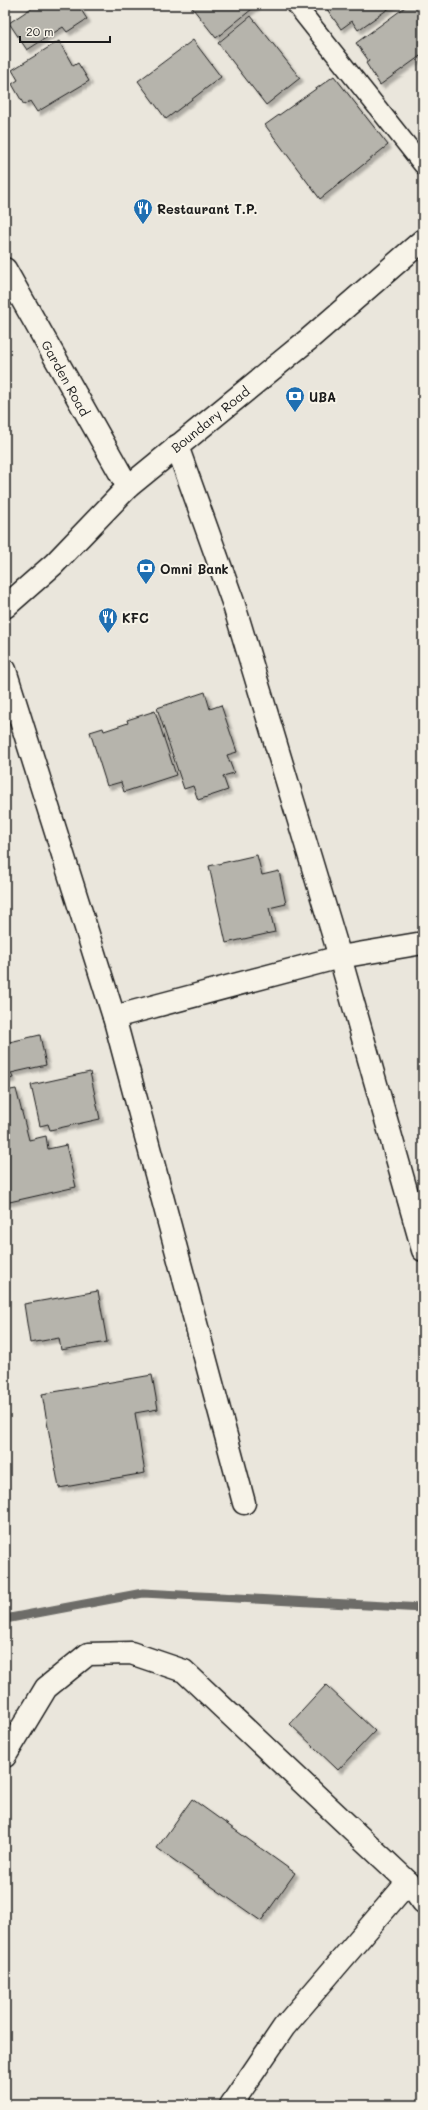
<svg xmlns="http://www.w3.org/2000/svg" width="428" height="2110" font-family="Mali,sans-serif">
<defs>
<filter id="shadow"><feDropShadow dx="3.5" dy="3.5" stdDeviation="1" flood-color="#0004"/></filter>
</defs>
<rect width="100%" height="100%" fill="#eae6dc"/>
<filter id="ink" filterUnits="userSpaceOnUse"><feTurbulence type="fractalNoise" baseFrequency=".025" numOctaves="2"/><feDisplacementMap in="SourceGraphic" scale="8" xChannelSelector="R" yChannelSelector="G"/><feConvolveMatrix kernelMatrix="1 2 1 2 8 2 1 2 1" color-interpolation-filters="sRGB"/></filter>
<g filter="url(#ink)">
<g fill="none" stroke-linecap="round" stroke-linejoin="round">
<!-- stream -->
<polyline stroke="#6d6c68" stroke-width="9" points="5,1619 143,1593 423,1608"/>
</g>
<!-- building -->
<g fill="#b6b4ac" stroke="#1c1c1c" filter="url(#shadow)">
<polygon points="36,5 78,5 87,19 67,32 63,27 27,50 9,23"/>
<polygon points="190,5 257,5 216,38"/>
<polygon points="324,5 394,5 358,30 352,21 341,29"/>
<polygon points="408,5 416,5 423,16 423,54 380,85 366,63 369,61 356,43"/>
<polygon points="251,16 300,78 266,105 218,43"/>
<polygon points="193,40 221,77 166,119 138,81"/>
<polygon points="59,41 73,66 78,63 89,81 37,112 30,101 24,105 12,84 18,80 12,70"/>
<polygon points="334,76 388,145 320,199 265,125"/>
<polygon points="205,692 210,709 221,705 237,752 227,755 234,773 223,776 228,790 198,800 193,786 184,789 157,708"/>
<polygon points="155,711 176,775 124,792 121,782 107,786 90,732 103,728 104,731 128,723 127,720"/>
<polygon points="257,855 262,875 279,871 286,904 269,908 275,932 226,943 209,866"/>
<polygon points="40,1035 46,1065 11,1073 13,1078 5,1080 5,1041 5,1043"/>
<polygon points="90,1072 100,1119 50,1130 48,1124 40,1126 31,1085"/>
<polygon points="16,1089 29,1140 46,1136 48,1149 66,1145 76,1187 5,1203 5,1091"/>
<polygon points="98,1291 107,1342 61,1350 59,1338 30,1343 24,1304"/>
<polygon points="152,1375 158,1409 135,1413 145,1473 59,1488 42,1394"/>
<polygon points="326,1685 375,1731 338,1770 290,1724"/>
<polygon points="192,1799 295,1873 261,1921 157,1848"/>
</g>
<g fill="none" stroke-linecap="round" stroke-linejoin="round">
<defs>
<polyline id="lane" points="296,5 423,165"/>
<g id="street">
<polyline points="5,269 128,487"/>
<polyline points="177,446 233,602 340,957 423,1250"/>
<polyline points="5,670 114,1017 244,1503"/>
<polyline points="114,1017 340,957 423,943"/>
<polyline points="5,1756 46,1688 88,1654 131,1653 184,1671 408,1882 423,1902"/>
<polyline points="231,2105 284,2027 408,1882"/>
</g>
<polyline id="secondary" points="5,607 54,564 128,487 309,339 423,240"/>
</defs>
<!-- lane casing -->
<use href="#lane" stroke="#1c1c1c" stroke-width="21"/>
<!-- street casing -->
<use href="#street" stroke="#1c1c1c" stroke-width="25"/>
<!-- secondary casing -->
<use href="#secondary" stroke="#1c1c1c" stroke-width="25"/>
<!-- lane -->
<use href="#lane" stroke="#f7f3e8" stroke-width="18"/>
<!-- street -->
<use href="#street" stroke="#f7f3e8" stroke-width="22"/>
<!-- secondary -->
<use href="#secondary" stroke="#f7f3e8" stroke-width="22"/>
</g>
</g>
<!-- icons -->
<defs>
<symbol id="restaurant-pin" viewBox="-11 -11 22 30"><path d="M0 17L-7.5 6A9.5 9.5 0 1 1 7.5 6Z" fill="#1f6fb2" stroke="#f7f3e8"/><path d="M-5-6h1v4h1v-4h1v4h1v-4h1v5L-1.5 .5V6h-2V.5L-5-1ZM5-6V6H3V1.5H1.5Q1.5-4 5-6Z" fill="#fff"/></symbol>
<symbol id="bank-pin" viewBox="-11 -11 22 30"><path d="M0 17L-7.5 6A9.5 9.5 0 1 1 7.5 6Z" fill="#1f6fb2" stroke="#f7f3e8"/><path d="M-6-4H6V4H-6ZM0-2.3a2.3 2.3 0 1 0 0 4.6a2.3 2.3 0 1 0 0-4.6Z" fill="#fff"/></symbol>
</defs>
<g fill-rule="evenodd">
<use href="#restaurant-pin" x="132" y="197" width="22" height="30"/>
<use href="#bank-pin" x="284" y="385" width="22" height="30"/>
<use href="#bank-pin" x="135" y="557" width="22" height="30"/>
<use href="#restaurant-pin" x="97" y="606" width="22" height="30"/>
</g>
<g text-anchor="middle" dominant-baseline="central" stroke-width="4" stroke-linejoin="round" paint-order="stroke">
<!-- poi labels -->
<g font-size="13" font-weight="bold" fill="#1c1c1c" stroke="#f7f3e8" text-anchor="start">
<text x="157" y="208">Restaurant T.P.</text>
<text x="309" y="396">UBA</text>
<text x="160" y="568">Omni Bank</text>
<text x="122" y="617">KFC</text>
</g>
<!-- street labels -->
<g font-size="13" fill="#1c1c1c" stroke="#f7f3e8">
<text transform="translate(66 378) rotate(61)">Garden Road</text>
<text transform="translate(210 419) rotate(-39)">Boundary Road</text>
</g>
</g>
<!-- margin -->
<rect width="428" height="2110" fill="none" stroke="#f7f3e8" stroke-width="20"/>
<rect x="10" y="10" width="408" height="2090" fill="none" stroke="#1c1c1c" stroke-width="1.5" filter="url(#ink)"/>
<!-- scale -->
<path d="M20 36v6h90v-6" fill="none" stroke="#1c1c1c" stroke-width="2"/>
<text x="26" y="36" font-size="12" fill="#1c1c1c" stroke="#f7f3e8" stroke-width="3" paint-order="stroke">20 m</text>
</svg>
